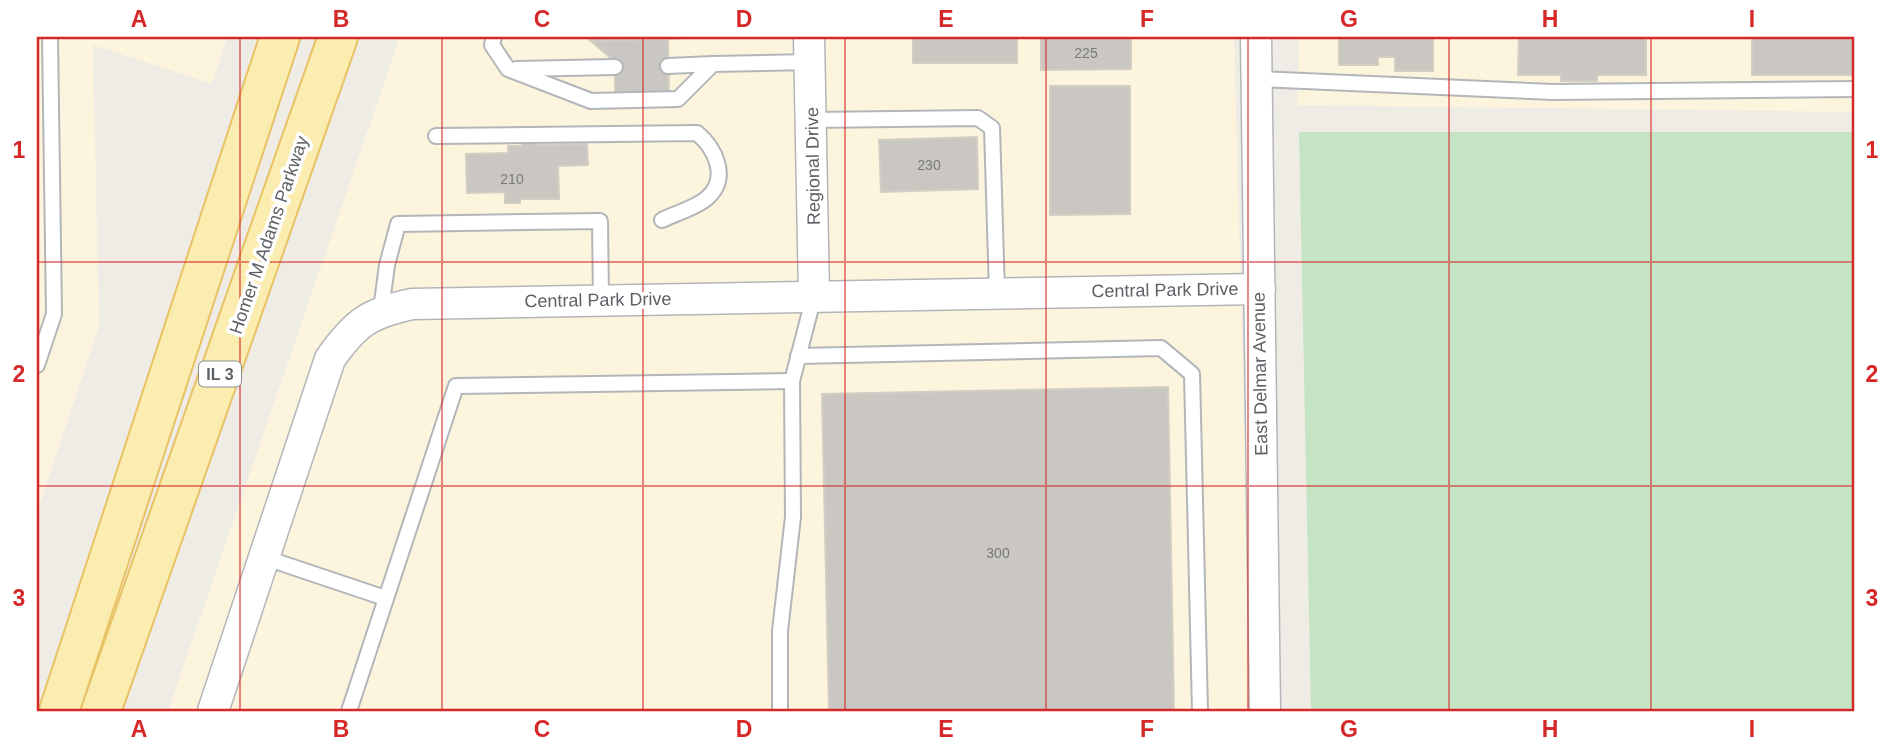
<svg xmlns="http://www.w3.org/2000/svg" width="1891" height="748" font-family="Arial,sans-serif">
<rect width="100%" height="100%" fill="#efece6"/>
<!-- commercial -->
<g fill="#fcf4dd">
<polygon points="37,37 227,37 212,84 93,45 99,326 37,512"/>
<polygon points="400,37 1234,37 1252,711 168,711"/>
<polygon points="1299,37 1854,37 1854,112 1297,105"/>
</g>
<!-- green -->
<polygon fill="#c4e4c4" points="1299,132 1854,132 1854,711 1311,711"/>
<!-- building -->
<g fill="#cac7c2" stroke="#d3cec4" stroke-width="2">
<polygon points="587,37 691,37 691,38 591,41"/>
<rect x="913" y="37" width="104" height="26"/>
<polygon points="1041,37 1131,37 1131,69 1041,70"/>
<polygon points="1339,37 1433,37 1433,71 1395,71 1395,57 1378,57 1378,65 1339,65"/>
<polygon points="1519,37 1646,37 1646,75 1597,75 1597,81 1561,81 1561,75 1518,75"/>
<rect x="1752" y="37" width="102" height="38"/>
<polygon points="668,39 669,92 615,92 615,62 591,41"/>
<polygon points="1050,86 1130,86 1130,214 1050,215"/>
<polygon points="977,137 978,189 881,192 879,140"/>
<polygon points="537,140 537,145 587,144 588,165 558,166 559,199 520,199 520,203 505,203 505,192 467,193 466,154 508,153 508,146 522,146 522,141"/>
<polygon points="1168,387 1174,711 829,711 822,394"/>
</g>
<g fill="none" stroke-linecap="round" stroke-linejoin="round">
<defs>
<g id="service">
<polyline points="494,37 492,45 508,69 591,101 678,99 713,64 811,62"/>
<polyline points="668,66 713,64"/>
<polyline points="516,69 615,67"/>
<polyline points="1256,79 1553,92 1854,89"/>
<polyline points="812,120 978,118 992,128 997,293"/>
<path d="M436 136 697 133C715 148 730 178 707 198 696 208 676 213 662 220"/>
<polyline points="381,310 387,265 398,224 600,221 601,299"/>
<polyline points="798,356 1161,348 1192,374 1200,711"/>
<polyline points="37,365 54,314 50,37"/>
<polyline points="263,557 385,598"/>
<polyline points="349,711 456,386 792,381"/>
<polyline points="780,711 780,631 793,517 792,381 814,296"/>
</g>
<g id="minor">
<polyline points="809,37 814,296"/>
<polyline points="1256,37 1265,711"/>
<path d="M213 711 330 359C355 323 369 313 412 304L1260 289"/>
</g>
<g id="primary">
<polyline points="59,711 280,37"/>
<polyline points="101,711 338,37"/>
</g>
</defs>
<!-- service casing -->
<use href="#service" stroke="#b3b6b9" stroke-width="18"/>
<!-- minor casing -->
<use href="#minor" stroke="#b3b6b9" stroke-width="33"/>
<!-- primary casing -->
<use href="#primary" stroke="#e8c265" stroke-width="42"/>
<!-- service -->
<use href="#service" stroke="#fff" stroke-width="14"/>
<!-- minor -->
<use href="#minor" stroke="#fff" stroke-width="30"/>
<!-- primary -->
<use href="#primary" stroke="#faedaf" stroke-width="38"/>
</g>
<!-- grid -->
<path fill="none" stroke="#d62828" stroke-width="2" stroke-opacity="0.55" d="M240 37V711M442 37V711M643 37V711M845 37V711M1046 37V711M1248 37V711M1449 37V711M1651 37V711M37 262H1854M37 486H1854"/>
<g text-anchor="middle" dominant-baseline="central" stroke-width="7" stroke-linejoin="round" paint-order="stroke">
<!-- number labels -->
<g font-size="14" fill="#787a7c">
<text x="1086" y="53">225</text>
<text x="929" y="165">230</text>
<text x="512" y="179">210</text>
<text x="998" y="553">300</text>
</g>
<!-- shield labels -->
<rect fill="#fff" stroke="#8e9093" stroke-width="2" x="199" y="361.5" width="42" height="25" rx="5"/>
<g font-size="16" font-weight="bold" fill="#5d6165">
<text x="220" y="374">IL 3</text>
</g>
<!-- street labels -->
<g font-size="18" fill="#5d6165" stroke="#fff">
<text transform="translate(813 166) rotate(-91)">Regional Drive</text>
<text transform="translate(269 235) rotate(-71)">Homer M Adams Parkway</text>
<text transform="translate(1165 290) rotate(-1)">Central Park Drive</text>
<text transform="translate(598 300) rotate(-1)">Central Park Drive</text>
<text transform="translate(1260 374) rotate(-91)">East Delmar Avenue</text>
</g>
</g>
<!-- border -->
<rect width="1891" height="748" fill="none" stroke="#ffffff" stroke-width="77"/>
<rect x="38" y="38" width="1815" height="672" fill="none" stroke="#d62828" stroke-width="2.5"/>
<g font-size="23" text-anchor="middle" font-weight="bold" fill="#d62828">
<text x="139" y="27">A</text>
<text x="341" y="27">B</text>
<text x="542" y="27">C</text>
<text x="744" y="27">D</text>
<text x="946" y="27">E</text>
<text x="1147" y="27">F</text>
<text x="1349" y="27">G</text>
<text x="1550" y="27">H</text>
<text x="1752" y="27">I</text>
<text x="19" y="158">1</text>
<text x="1872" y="158">1</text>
<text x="19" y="382">2</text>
<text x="1872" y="382">2</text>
<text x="19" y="606">3</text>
<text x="1872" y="606">3</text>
<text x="139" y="737">A</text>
<text x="341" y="737">B</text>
<text x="542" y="737">C</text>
<text x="744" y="737">D</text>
<text x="946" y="737">E</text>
<text x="1147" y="737">F</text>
<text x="1349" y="737">G</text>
<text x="1550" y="737">H</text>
<text x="1752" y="737">I</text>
</g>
</svg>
